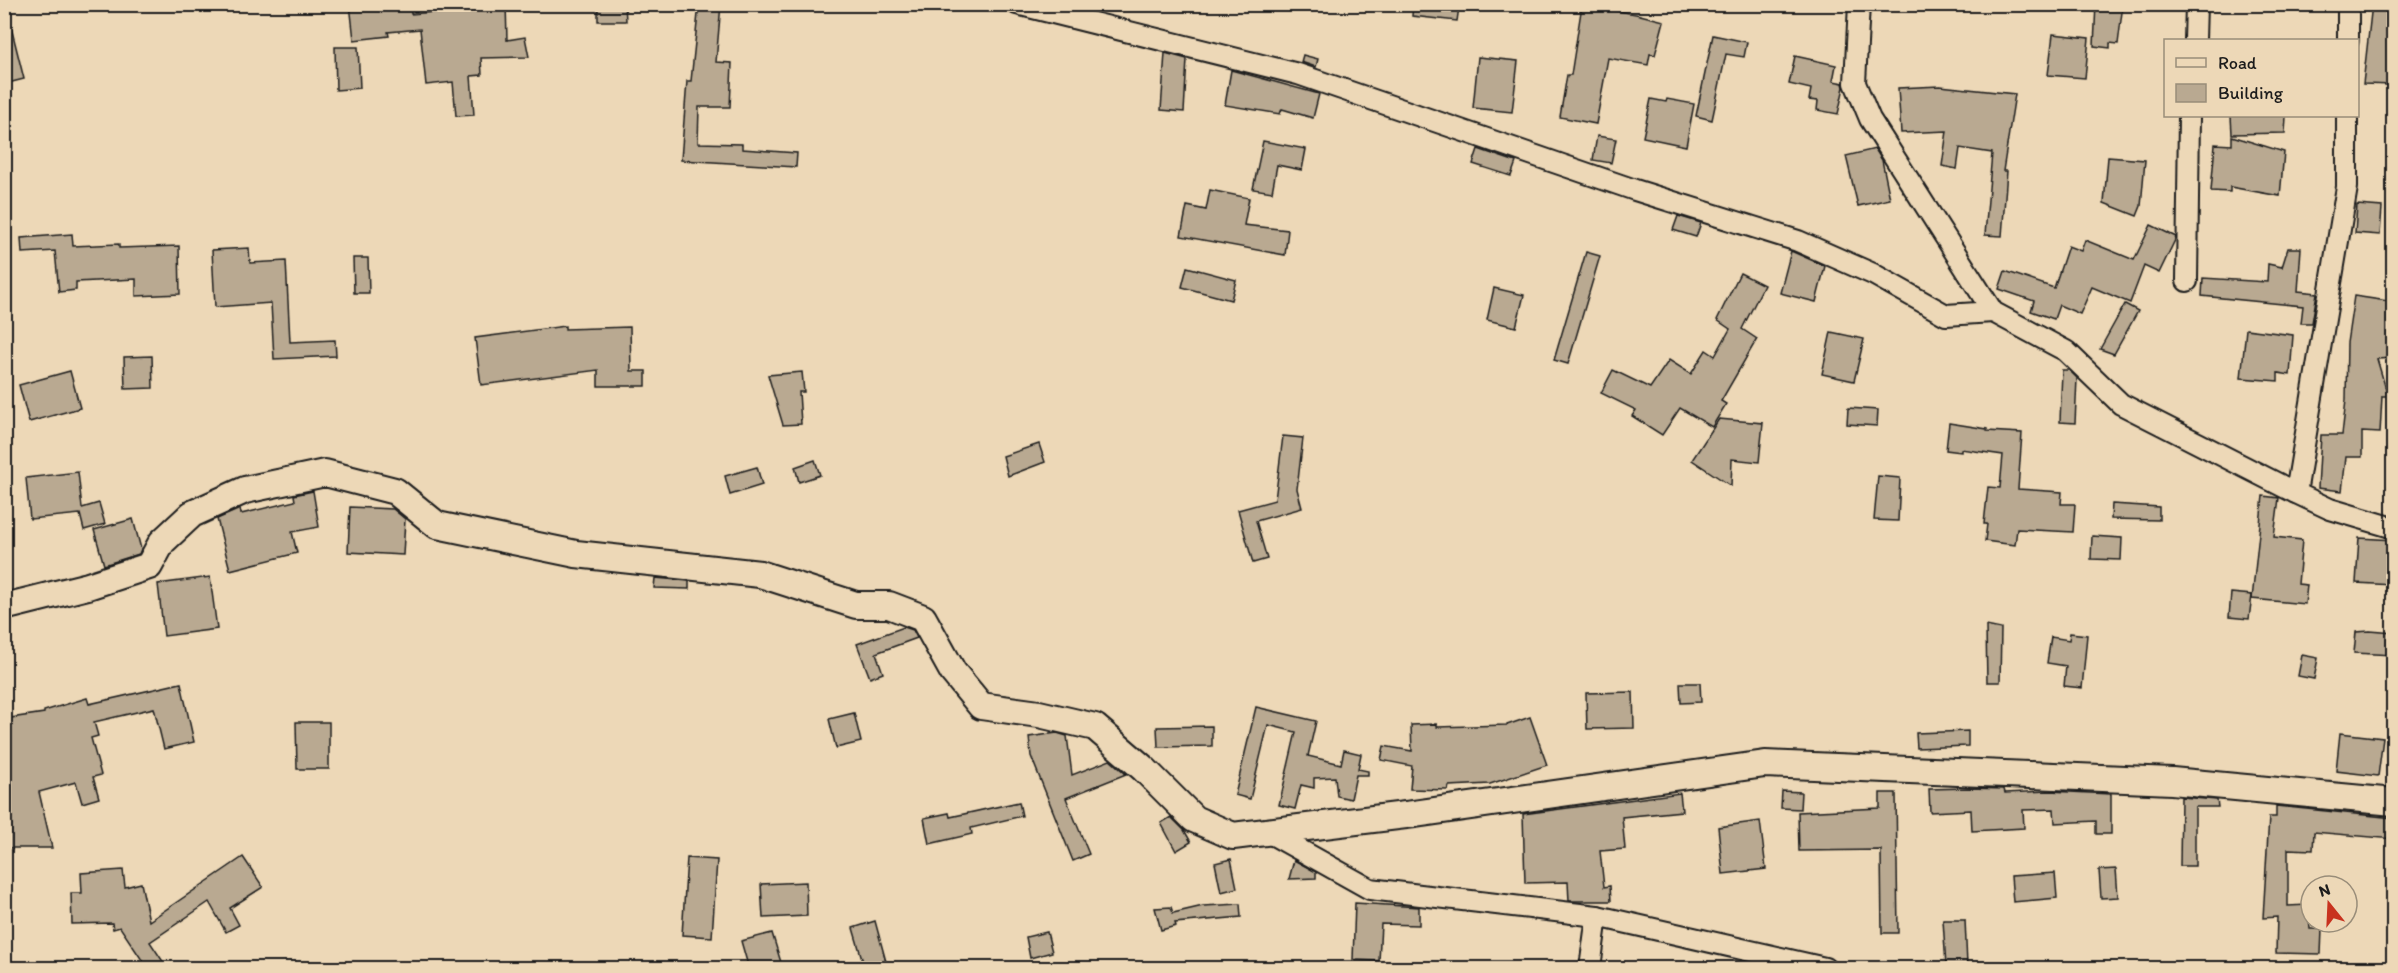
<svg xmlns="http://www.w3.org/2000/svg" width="2398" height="973" font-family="Itim,sans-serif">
<rect width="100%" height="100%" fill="#edd8b7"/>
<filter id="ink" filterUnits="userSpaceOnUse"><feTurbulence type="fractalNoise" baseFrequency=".0167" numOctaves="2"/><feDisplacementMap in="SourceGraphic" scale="12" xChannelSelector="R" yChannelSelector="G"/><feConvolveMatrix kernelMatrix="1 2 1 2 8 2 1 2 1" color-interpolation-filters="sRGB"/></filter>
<g filter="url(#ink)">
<!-- building -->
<g fill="#b9a991" stroke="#1c1c1c" stroke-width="1.5">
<polygon points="350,4 410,4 411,14 457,10 457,4 506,4 507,40 525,37 529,57 481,58 482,75 471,76 474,115 456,116 453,82 426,85 420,29 388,32 389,36 354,40"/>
<polygon points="598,4 625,4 626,21 598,21"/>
<polygon points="699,4 721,4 716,62 732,63 730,107 699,107 698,143 742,144 742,149 797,153 796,167 681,160 687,81 691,81"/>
<polygon points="1413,4 1459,7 1457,21 1412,16"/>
<polygon points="2096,4 2123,4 2118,44 2110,43 2110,48 2094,46"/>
<polygon points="2372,4 2387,4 2388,13 2394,14 2394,85 2363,84"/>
<polygon points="1582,5 1636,14 1664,21 1655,55 1650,54 1648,65 1608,58 1596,124 1560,117 1567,75 1571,75"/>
<polygon points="10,23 24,79 4,84 4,24"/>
<polygon points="2053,34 2089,38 2085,78 2048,75"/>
<polygon points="1713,35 1747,42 1744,57 1726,54 1712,120 1696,116"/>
<polygon points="335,47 358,47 360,88 336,90"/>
<polygon points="1165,53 1187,59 1184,112 1161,110"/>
<polygon points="1303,55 1318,59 1316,67 1301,62"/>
<polygon points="1795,56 1836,65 1833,81 1843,83 1844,87 1838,114 1817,110 1818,101 1809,100 1811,89 1789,84"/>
<polygon points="1478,57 1518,61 1512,112 1473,108"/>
<polygon points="1231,70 1319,94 1313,118 1282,109 1280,114 1225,105"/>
<polygon points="1940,86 2015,94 2003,171 2007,171 2002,236 1985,235 1992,153 1960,148 1957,169 1942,166 1947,131 1901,133 1898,88"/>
<polygon points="1651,99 1666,102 1667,99 1694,104 1686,146 1643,137"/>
<polygon points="2231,116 2286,116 2285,133 2232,134"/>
<polygon points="1597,136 1616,139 1611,163 1593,160"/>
<polygon points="2232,136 2284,152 2280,196 2230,187 2230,192 2211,191 2215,144 2232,145"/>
<polygon points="1263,141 1306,149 1302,170 1277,165 1272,192 1253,189"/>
<polygon points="1478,149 1516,162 1511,176 1473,164"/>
<polygon points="1875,149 1882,160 1890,199 1858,206 1846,156"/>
<polygon points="2108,157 2145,160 2141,206 2137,216 2104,203"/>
<polygon points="1210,190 1249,198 1244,225 1288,230 1285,255 1181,236 1187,206 1206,210"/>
<polygon points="2357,205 2382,207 2380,235 2355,233"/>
<polygon points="1678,216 1701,223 1696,237 1673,230"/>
<polygon points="2151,225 2176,237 2175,240 2159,273 2144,266 2130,303 2092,287 2080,314 2059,305 2054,319 2031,311 2034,301 1999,289 2005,271 2054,288 2068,246 2081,251 2085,240 2134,260"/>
<polygon points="72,234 73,246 119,244 119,248 179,246 180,294 136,296 136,279 76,282 76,290 59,292 55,251 22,253 21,238"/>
<polygon points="249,248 250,263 286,261 290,342 335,340 336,356 274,359 271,303 215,307 212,250"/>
<polygon points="2288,248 2301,248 2298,291 2317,293 2312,323 2301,323 2303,306 2202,296 2203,278 2267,282 2268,264 2282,267"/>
<polygon points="1791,251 1825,266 1816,302 1780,293"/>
<polygon points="1586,252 1600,256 1568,364 1554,360"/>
<polygon points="353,258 368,258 369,293 354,293"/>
<polygon points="1187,267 1236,280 1231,300 1182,287"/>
<polygon points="1740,273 1764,285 1742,329 1757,339 1721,401 1726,404 1712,427 1680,408 1662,435 1632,416 1636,410 1601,393 1613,370 1650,388 1669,360 1691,374 1706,350 1715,356 1730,329 1717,320"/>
<polygon points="1494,288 1524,295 1516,327 1487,320"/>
<polygon points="2354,296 2394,302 2394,358 2377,359 2388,396 2382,396 2380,433 2362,432 2362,457 2346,457 2342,491 2318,488 2321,435 2342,435 2346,400 2347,343"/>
<polygon points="2125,304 2138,311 2114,354 2100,349"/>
<polygon points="565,326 565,329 630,327 631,371 646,371 646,386 598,386 598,370 481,385 475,338"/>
<polygon points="2246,329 2293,335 2290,375 2278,373 2278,381 2241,378"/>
<polygon points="1831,332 1864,339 1854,381 1822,374"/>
<polygon points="152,356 153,388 125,389 124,357"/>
<polygon points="2062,370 2069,370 2077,378 2075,423 2060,422"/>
<polygon points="70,371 80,408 29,422 19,385"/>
<polygon points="802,372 804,392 799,392 801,424 783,425 768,375"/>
<polygon points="1848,408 1878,410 1877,426 1847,424"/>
<polygon points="1719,419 1763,423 1759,462 1732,459 1731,486 1692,460"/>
<polygon points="1949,423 1987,429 1987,431 2022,433 2018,489 2062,492 2061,504 2075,504 2073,532 2017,529 2015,545 1985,541 1987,524 1984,524 1988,487 2000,488 2003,455 1961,449 1961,452 1946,450"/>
<polygon points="1283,436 1303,438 1297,489 1302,508 1256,521 1267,559 1253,563 1238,510 1275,500"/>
<polygon points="1039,444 1045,462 1008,476 1003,456"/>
<polygon points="815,460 820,475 799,482 795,467"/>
<polygon points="757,467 762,485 730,495 725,476"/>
<polygon points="78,472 82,508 99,503 105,524 84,530 80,514 30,519 26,478"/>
<polygon points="1878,476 1900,478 1898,521 1874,520"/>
<polygon points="313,491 319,527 292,532 297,553 230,570 217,519 240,509 241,514 295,501 294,495"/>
<polygon points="2263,496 2279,498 2274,537 2302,540 2298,584 2307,585 2305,604 2252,599"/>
<polygon points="2112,504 2159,507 2159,520 2111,519"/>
<polygon points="350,507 393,509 405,519 403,555 348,552"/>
<polygon points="133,519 141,549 139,554 104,565 94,530"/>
<polygon points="2092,536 2122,538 2121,560 2091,559"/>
<polygon points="2359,538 2394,540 2394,585 2356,583"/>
<polygon points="210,577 217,629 164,636 158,584"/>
<polygon points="655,578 689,581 689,589 654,588"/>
<polygon points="2231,593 2252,595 2249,619 2229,617"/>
<polygon points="1986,626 2001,629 2000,682 1987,682"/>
<polygon points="904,627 913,630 917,638 876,653 883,673 870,678 857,644"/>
<polygon points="2370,631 2394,633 2394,655 2354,653 2356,632"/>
<polygon points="2070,633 2087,635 2082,688 2064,686 2066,666 2047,663 2051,637 2069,640"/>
<polygon points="2302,655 2318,658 2314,679 2298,676"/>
<polygon points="181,683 194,742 164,749 154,708 94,722 98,736 91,738 101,775 93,777 99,798 82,803 76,782 39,792 52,848 4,848 4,719 44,713 44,711 87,698 89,704"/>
<polygon points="1680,683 1700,683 1701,702 1681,703"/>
<polygon points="1633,692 1634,728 1587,729 1586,693"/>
<polygon points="1256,707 1316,721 1308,756 1341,764 1344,750 1361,754 1358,769 1368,771 1368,775 1356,775 1351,799 1337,796 1335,777 1314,778 1314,788 1301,785 1295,809 1279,805 1296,732 1268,725 1250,799 1235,795"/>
<polygon points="854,713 861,742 836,748 829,719"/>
<polygon points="1530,717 1547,765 1490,784 1449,786 1448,790 1410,789 1412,766 1381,760 1384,746 1412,751 1411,725 1437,724 1437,727 1507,725"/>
<polygon points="296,722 329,722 329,769 297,769"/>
<polygon points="1212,726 1212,746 1158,747 1157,727"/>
<polygon points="1968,731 1968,746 1917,748 1916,733"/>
<polygon points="1057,733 1067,736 1072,775 1110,760 1126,774 1066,798 1089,854 1073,861 1031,756 1029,737"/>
<polygon points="2340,733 2383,738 2378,776 2336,771"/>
<polygon points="1969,788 2004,789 2005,793 2049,791 2111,794 2111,834 2096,834 2096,821 2055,823 2054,809 2023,810 2024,828 1972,831 1971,810 1930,812 1929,789"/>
<polygon points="1782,791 1801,792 1800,809 1781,808"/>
<polygon points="1680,793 1682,811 1622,817 1625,849 1600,851 1604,887 1610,886 1611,901 1569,901 1568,882 1525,883 1523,814"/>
<polygon points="1880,793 1896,793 1898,933 1882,933 1881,850 1799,851 1798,812 1880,808"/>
<polygon points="2181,797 2217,800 2218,807 2195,807 2195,866 2180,866"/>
<polygon points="1019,802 1022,816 971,828 972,834 929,844 924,818 949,813 950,817"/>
<polygon points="2276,806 2394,818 2394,839 2314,832 2313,850 2288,849 2288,906 2308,905 2310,929 2322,929 2321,954 2276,953 2277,917 2263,918 2269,817 2276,817"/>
<polygon points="1171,817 1184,830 1191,842 1176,851 1161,823"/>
<polygon points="1760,821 1766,869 1723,874 1718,827"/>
<polygon points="243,857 263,887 230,908 239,925 226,932 209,902 150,942 168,969 148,969 120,927 113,929 112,923 72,924 71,893 82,893 81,873 123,870 125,887 141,883 149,921"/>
<polygon points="687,858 717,860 712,937 682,935"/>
<polygon points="1231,859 1237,888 1221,892 1215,863"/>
<polygon points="1294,860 1316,872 1316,878 1289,879"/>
<polygon points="2116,869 2118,897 2101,898 2099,870"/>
<polygon points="2055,873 2057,898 2013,902 2011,876"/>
<polygon points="806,882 807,916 763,918 761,884"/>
<polygon points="1355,903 1419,907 1419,925 1381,924 1379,961 1353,960"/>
<polygon points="1240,904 1241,917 1175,923 1176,926 1161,930 1155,908 1171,907 1173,913 1203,906"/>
<polygon points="1943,920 1965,920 1967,965 1946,966"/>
<polygon points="875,921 888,969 865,969 853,928"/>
<polygon points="1047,932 1052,952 1030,958 1026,937"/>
<polygon points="772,933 783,969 749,969 741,941"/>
</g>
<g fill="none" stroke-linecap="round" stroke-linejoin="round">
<defs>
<g id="minor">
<polyline points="1017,4 1298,74 1635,190 1798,241 1873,274 1946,315 1993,312"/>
<polyline points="1859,4 1855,83 1870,119 1993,312 2066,351 2121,404 2296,493 2330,509 2394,528"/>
<polyline points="2195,40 2196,4"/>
<polyline points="2348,40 2348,4"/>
<polyline points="2187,281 2189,116"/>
<polyline points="2296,493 2347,187 2347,116"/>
<polyline points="1268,832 1370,889 1597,916 1825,968"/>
<polyline points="1590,968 1597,916"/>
</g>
<polyline id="tertiary" points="4,607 88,586 149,566 162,542 192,514 245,490 325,473 395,491 437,525 576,554 760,574 856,605 889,605 923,618 953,672 981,706 1039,714 1095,727 1144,769 1194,819 1233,836 1414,814 1765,764 2172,781 2394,802"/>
</defs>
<!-- minor casing -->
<use href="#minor" stroke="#1c1c1c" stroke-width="24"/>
<!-- tertiary casing -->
<use href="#tertiary" stroke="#1c1c1c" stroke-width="30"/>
<!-- minor -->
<use href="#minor" stroke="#edd8b7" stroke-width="20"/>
<!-- tertiary -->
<use href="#tertiary" stroke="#edd8b7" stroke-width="26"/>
</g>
</g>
<!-- margin -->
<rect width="2398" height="973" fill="none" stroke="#edd8b7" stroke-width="24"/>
<rect x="12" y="12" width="2374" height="949" fill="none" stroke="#1c1c1c" stroke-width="2" filter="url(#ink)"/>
<!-- legend -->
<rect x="2164" y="39" width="195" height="78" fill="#edd8b7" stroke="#998d79" stroke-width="1.5"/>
<rect x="2176" y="58" width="30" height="9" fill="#edd8b7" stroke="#998d79" stroke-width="1.5"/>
<text x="2218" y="69" font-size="18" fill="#1c1c1c">Road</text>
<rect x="2176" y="84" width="30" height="18" fill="#b9a991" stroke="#998d79" stroke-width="1.5"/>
<text x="2218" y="99" font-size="18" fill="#1c1c1c">Building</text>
<!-- north arrow -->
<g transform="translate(2329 904) rotate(342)"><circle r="28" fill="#edd8b7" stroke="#998d79" stroke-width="1.5"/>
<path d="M0-4.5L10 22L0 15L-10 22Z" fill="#c8321e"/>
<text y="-9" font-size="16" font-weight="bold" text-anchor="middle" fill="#1c1c1c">N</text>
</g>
</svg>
